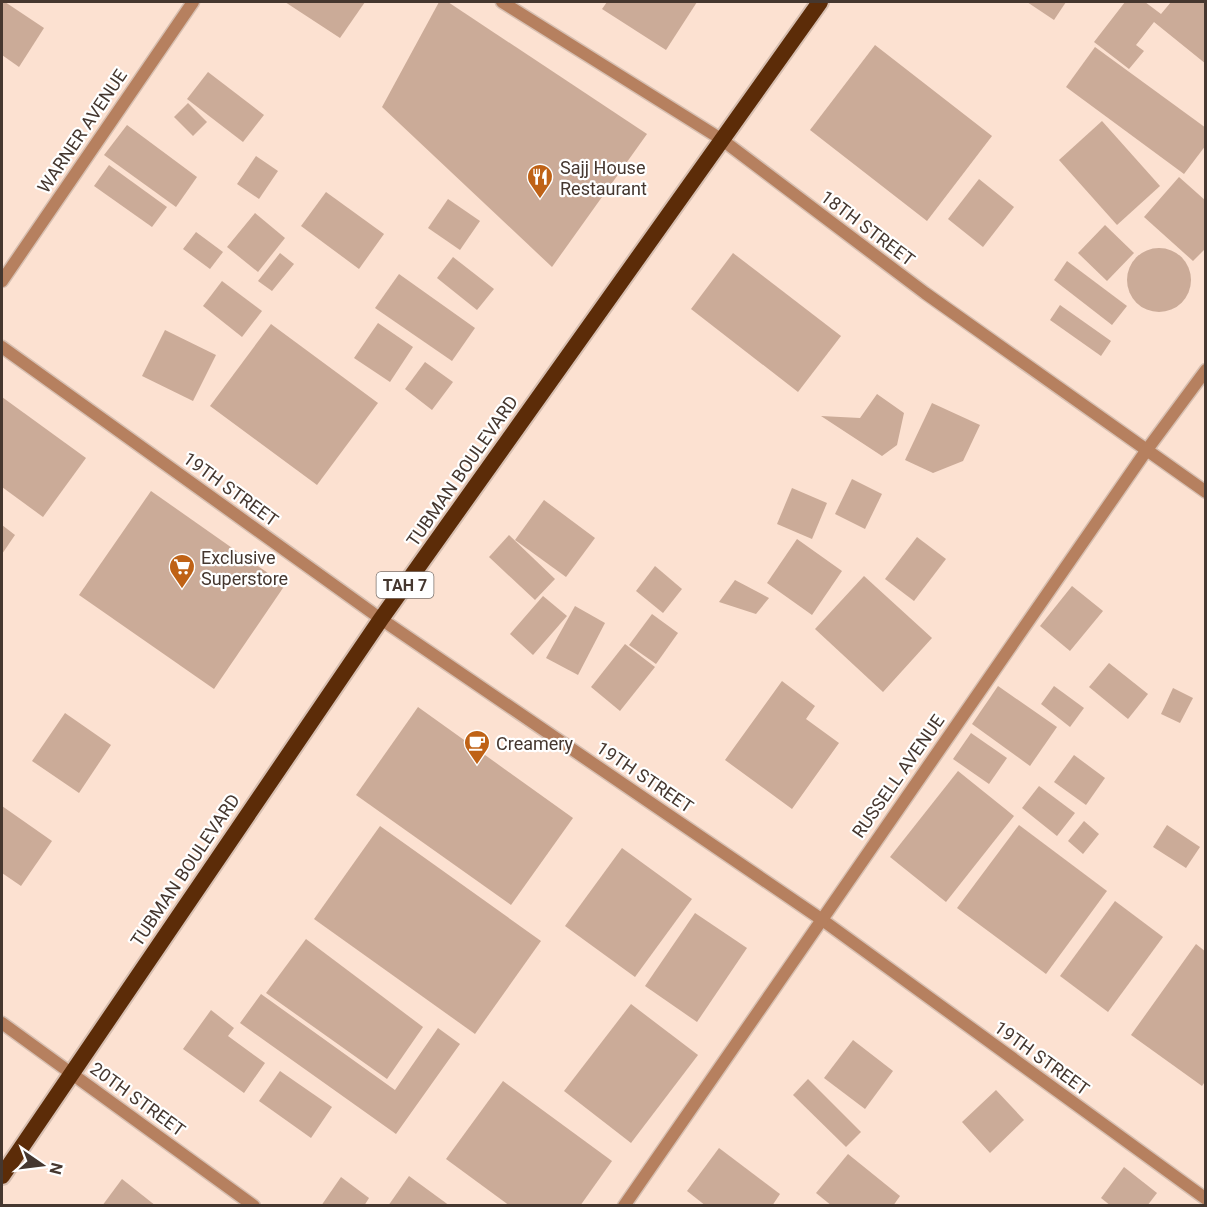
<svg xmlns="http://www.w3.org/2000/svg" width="1207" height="1207" font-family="Roboto,sans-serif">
<rect width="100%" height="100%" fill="#fce1d1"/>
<!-- building -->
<g fill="#cbab98">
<polygon points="2,2 5,2 44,28 19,67 2,55"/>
<polygon points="285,2 365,2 340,38"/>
<polygon points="439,2 448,2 647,134 552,267 382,107"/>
<polygon points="607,2 697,2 666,50 602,9"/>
<polygon points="1027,2 1066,2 1054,20"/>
<polygon points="1125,2 1145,2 1161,14 1171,2 1206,2 1206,64 1154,22 1136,45 1144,51 1129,69 1094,42"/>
<polygon points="875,45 992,136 927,221 810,130"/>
<polygon points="1095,47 1206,128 1206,145 1184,174 1066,87"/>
<polygon points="208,72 264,115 243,142 187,99"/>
<polygon points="188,103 207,122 193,136 174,117"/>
<polygon points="1102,121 1160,186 1117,225 1059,160"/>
<polygon points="127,125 197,177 176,207 104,155"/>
<polygon points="256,156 278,171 259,199 237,184"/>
<polygon points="109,165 167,207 152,227 94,186"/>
<polygon points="1179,177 1206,201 1206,248 1193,261 1144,217"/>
<polygon points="979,179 1014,207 983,247 948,219"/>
<polygon points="326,192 384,234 359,269 301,226"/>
<polygon points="448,199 480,221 460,250 428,228"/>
<polygon points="255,213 285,238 258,272 227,247"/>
<polygon points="1105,225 1134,253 1107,281 1078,253"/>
<polygon points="196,232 223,252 210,269 183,249"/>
<circle cx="1159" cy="280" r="32"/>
<polygon points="280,253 294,264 272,291 258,281"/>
<polygon points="733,253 841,336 798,392 691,309"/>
<polygon points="453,257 494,289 477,310 437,278"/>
<polygon points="1067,261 1127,306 1112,325 1054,280"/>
<polygon points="399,274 475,328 452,361 375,308"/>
<polygon points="222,281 262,311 242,337 203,306"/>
<polygon points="1060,305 1111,341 1101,356 1050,320"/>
<polygon points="378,323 413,347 390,382 354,358"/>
<polygon points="271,324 378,403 317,485 210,406"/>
<polygon points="165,330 216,355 193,401 142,376"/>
<polygon points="425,362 453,382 432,410 405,389"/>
<polygon points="877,394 904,413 897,445 882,456 821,416 860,418"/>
<polygon points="2,397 86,458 43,517 2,487"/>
<polygon points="932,403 980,425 963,461 933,473 905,460"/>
<polygon points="852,479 882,494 865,529 835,514"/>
<polygon points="792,488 827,503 812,539 777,524"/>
<polygon points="151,491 285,585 214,689 79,595"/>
<polygon points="544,500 595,538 566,577 515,540"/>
<polygon points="2,525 15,535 2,554"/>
<polygon points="509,535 555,579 535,600 489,557"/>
<polygon points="917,537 946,559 914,601 885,579"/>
<polygon points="797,539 842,571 812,615 767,583"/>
<polygon points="655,566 682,589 663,613 636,591"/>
<polygon points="864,576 932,638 883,692 815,629"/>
<polygon points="735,580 769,598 756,614 719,602"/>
<polygon points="1072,586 1103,611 1070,651 1040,626"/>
<polygon points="543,596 567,616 533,655 510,634"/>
<polygon points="575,606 605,623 578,675 546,658"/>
<polygon points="652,614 678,633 656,664 629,645"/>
<polygon points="625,644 655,667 620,711 591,687"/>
<polygon points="1109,663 1148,694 1128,719 1089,687"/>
<polygon points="782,681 815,706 806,719 839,743 792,809 725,760"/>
<polygon points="998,686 1057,727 1030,766 972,724"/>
<polygon points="1054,686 1084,708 1070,727 1041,704"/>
<polygon points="1173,688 1193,698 1180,723 1161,714"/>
<polygon points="418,707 573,818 511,905 356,795"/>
<polygon points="65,713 111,745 79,793 32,761"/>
<polygon points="971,733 1007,758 989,784 953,759"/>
<polygon points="1074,755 1105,778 1086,805 1054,782"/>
<polygon points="958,771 1014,816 946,902 890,857"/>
<polygon points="1039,786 1075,813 1057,836 1022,808"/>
<polygon points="2,806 52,841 21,886 2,873"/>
<polygon points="1084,821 1099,834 1083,854 1068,841"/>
<polygon points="1019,825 1107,891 1046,974 957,908"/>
<polygon points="1167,825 1200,847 1186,868 1153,847"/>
<polygon points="380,826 541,941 475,1034 314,919"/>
<polygon points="622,848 692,899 635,977 565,926"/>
<polygon points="1115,901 1163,937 1108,1012 1060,976"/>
<polygon points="695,913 747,948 697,1022 645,986"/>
<polygon points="306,939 423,1027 387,1079 266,993"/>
<polygon points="1196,944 1206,952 1206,1080 1202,1086 1131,1035"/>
<polygon points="261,994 395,1090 438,1028 460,1044 396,1134 240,1023"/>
<polygon points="631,1004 698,1055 631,1143 564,1091"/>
<polygon points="211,1010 234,1028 228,1036 265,1063 244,1093 183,1049"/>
<polygon points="853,1040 893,1071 865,1109 824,1078"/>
<polygon points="280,1071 332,1107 311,1138 259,1101"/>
<polygon points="808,1079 861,1132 846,1147 793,1095"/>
<polygon points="503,1081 612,1161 580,1206 510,1206 446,1159"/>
<polygon points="996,1090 1024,1120 990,1153 962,1122"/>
<polygon points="719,1148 780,1194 772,1206 706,1206 687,1191"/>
<polygon points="848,1154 900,1196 893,1206 832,1206 816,1193"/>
<polygon points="1124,1167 1157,1193 1147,1206 1111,1206 1101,1198"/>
<polygon points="409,1176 450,1206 388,1206"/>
<polygon points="341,1177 369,1198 364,1206 321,1206"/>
<polygon points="122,1179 156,1206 102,1206"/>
</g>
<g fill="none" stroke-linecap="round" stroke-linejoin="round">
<defs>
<g id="minor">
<polyline points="502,2 721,139 925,293 1206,492"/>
<polyline points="2,281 193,2"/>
<polyline points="2,347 381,619 821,919 1206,1199"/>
<polyline points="2,1023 254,1206"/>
<polyline points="624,1206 1146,451 1206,370"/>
</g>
<polyline id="trunk" points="2,1176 381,619 820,2"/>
</defs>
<!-- minor casing -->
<use href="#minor" stroke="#d7bfb1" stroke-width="15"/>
<!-- trunk casing -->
<use href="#trunk" stroke="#d7bfb1" stroke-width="20"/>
<!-- minor -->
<use href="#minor" stroke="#b6805f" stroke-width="12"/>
<!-- trunk -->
<use href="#trunk" stroke="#5c2c08" stroke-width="16"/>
</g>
<!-- icons -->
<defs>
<symbol id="restaurant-pin" viewBox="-11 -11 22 30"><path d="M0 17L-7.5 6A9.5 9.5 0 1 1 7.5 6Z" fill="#bf6216" stroke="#fff"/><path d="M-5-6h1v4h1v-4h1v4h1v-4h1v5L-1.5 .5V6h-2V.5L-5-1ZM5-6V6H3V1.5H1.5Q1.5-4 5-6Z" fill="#fff"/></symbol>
<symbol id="supermarket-pin" viewBox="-11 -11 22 30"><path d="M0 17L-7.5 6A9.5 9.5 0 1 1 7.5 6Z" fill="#bf6216" stroke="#fff"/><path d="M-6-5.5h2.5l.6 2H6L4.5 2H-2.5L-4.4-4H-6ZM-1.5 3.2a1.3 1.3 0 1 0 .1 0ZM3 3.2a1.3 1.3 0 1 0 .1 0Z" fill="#fff"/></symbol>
<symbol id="cafe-pin" viewBox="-11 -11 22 30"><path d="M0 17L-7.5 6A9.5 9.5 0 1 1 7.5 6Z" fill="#bf6216" stroke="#fff"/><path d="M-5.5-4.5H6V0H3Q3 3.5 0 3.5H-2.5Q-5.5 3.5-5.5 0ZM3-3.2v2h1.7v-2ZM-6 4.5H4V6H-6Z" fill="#fff"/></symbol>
</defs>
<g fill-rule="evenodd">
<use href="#restaurant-pin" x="525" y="162" width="30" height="40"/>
<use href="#supermarket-pin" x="167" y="552" width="30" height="40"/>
<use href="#cafe-pin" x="462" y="728" width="30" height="40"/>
</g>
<g text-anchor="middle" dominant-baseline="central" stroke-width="4.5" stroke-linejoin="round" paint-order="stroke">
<!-- shield labels -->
<rect fill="#fff" stroke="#7d736d" stroke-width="1.5" x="376.5" y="572" width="57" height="26" rx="4.5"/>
<g font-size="16" font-weight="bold" fill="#45372f">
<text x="405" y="585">TAH 7</text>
</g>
<!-- street labels -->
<g font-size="18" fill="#45372f" stroke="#fff">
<text transform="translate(82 131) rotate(-56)">WARNER AVENUE</text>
<text transform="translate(868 228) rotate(37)">18TH STREET</text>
<text transform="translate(462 471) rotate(-55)">TUBMAN BOULEVARD</text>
<text transform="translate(231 489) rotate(36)">19TH STREET</text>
<text transform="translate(898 776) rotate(-55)">RUSSELL AVENUE</text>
<text transform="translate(645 777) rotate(34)">19TH STREET</text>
<text transform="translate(185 870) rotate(-56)">TUBMAN BOULEVARD</text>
<text transform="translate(1042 1058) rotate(36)">19TH STREET</text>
<text transform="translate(138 1099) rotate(36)">20TH STREET</text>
</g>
<!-- poi labels -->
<g font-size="18" fill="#45372f" stroke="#fff" text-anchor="start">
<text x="560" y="167">Sajj House<tspan x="560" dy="21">Restaurant</tspan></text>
<text x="201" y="557">Exclusive<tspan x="201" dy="21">Superstore</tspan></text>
<text x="496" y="743">Creamery</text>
</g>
</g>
<!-- border -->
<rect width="1207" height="1207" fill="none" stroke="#45372f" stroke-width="6"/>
<!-- north arrow -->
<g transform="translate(42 1165) rotate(104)" stroke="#ffffff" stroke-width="4.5" paint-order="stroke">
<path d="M0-4.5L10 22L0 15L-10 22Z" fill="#45372f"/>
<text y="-9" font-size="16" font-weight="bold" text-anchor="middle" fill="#45372f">N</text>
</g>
</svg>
